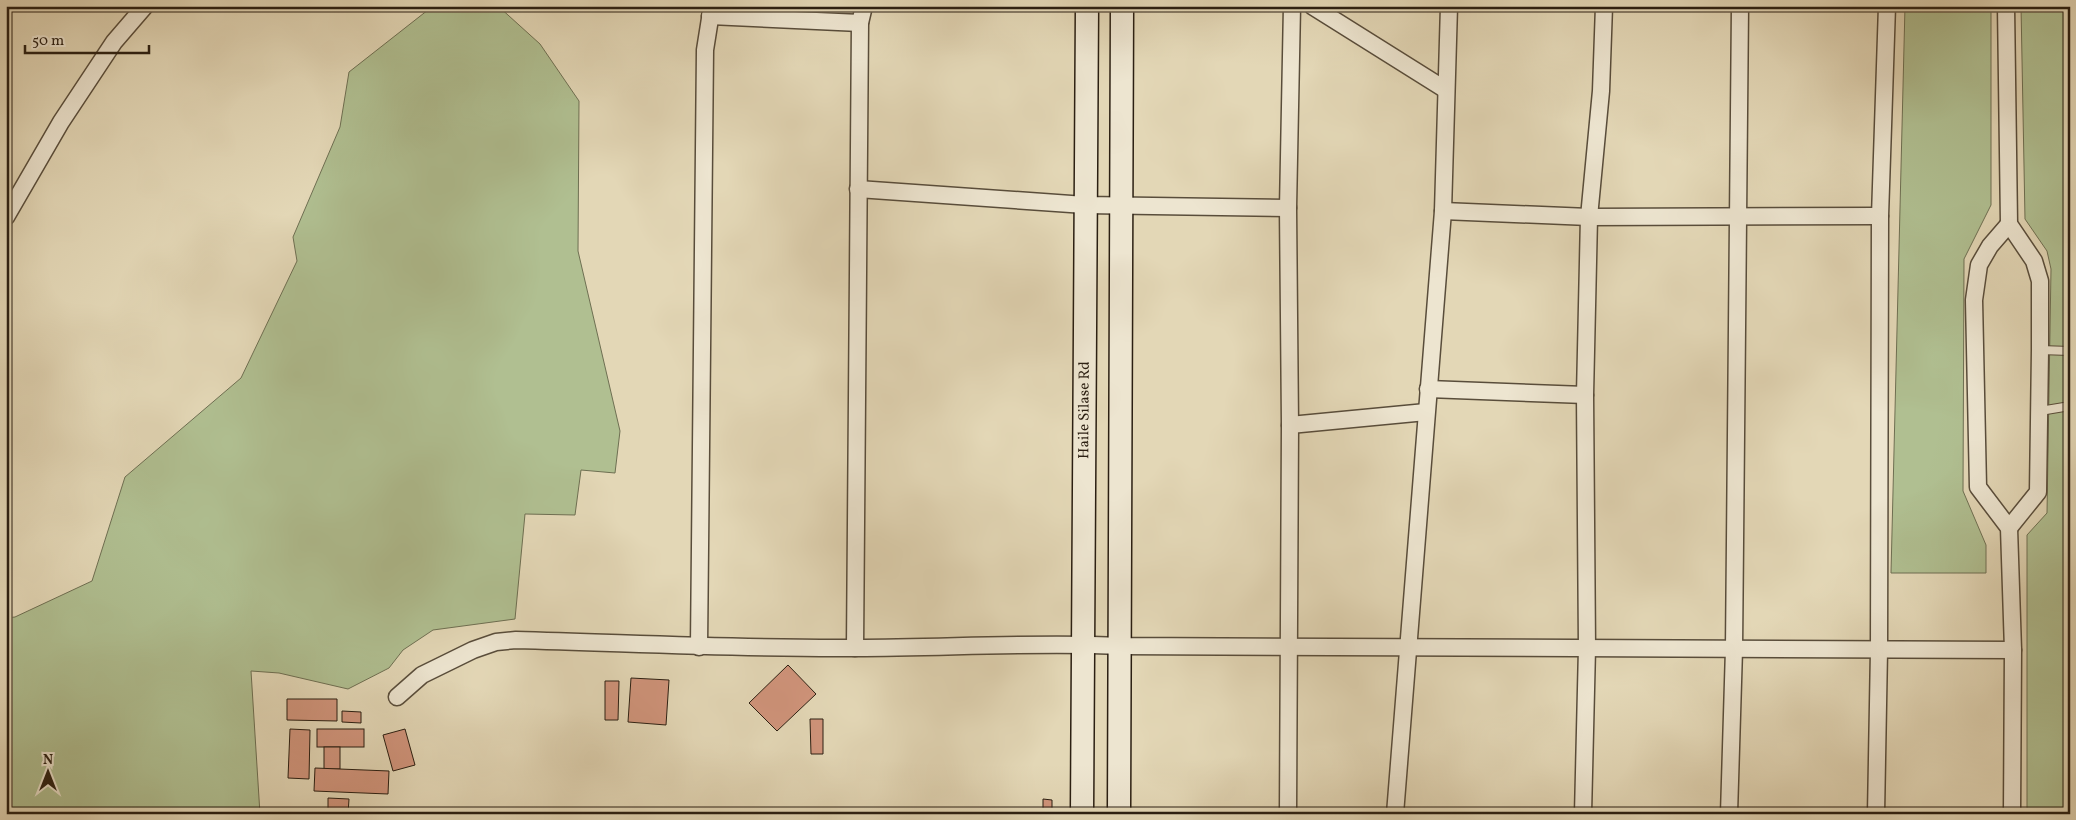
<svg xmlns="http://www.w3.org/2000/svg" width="2076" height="820" font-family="Vollkorn,serif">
<rect width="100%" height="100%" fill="#e3d7b6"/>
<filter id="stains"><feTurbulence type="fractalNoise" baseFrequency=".004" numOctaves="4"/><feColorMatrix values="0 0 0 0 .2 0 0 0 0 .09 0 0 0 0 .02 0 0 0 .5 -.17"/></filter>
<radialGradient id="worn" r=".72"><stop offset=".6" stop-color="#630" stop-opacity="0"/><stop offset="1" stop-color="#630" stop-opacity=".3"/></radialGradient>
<!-- green -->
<g fill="#b0bf91" stroke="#6e6f52">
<polygon points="433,6 498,6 540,44 579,101 578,251 620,431 615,473 581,470 575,515 525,514 515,619 433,630 403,650 389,668 348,689 279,673 251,671 260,814 6,814 6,618 15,617 92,581 125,477 241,378 297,261 293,237 340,127 349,72"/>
<polygon points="1905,6 1991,6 1991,205 1964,259 1963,491 1986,545 1986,573 1891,573"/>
<polygon points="2021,6 2070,6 2070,814 2027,814 2027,535 2047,513 2051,269 2047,251 2025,219"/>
</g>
<!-- building -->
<g fill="#d0947b" stroke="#2b1f12">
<polygon points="788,665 816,694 777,731 749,703"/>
<polygon points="631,678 669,680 666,725 628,722"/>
<polygon points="605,681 619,681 618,720 605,720"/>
<polygon points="287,699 337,699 337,721 287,720"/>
<polygon points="342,711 361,712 361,723 342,722"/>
<polygon points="810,719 823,719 823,754 811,754"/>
<polygon points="290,729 310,730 309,779 288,778"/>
<rect x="317" y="729" width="47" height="18"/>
<polygon points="405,729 415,765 393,771 383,735"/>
<rect x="324" y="747" width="16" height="22"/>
<polygon points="315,768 389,771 388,794 314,791"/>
<polygon points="328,798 349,799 348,814 328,814"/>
<polygon points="1043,799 1052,800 1052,814 1034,814 1043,813"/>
</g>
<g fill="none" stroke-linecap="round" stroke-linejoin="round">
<defs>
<g id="lane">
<polyline points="2040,350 2070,351"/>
<polyline points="2040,411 2070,406"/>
</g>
<g id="street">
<polyline points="1312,6 1446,90"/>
<polyline points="2006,6 2009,224 2034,261 2040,281 2040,350 2038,492 2009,528"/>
<polyline points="710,16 860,23"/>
<polyline points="858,189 1085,205 1288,208"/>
<polyline points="1443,211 1589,217 1880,216"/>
<polyline points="6,217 61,122 114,42 145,6"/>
<polyline points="2009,224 1990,246 1979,265 1974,300 1978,487 2009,528 2013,650 2012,814"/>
<polyline points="1428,389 1585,395"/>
<polyline points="1290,425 1426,412"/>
<polyline points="699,647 705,50 712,6"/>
<polyline points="855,648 860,23 864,6"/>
<path d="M397 697 422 675 473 650 496 642 516 640C630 643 743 649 856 648 944 648 1033 642 1121 646L2013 650"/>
<polyline points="1288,814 1290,425 1288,208 1292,6"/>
<polyline points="1395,814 1443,211 1449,6"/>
<polyline points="1583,814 1587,648 1585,395 1589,217 1601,91 1604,6"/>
<polyline points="1729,814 1734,649 1740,6"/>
<polyline points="1876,814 1879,650 1880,216 1887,6"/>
</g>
<g id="secondary">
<path id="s1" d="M1082 814 1087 6"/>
<polyline points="1119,814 1122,6"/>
</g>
</defs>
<!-- lane casing -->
<use href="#lane" stroke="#594d3b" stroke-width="10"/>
<!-- street casing -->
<use href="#street" stroke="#594d3b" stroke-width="19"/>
<!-- secondary casing -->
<use href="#secondary" stroke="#2b1f12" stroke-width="25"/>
<!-- lane -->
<use href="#lane" stroke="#ede5d0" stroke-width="8"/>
<!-- street -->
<use href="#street" stroke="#ede5d0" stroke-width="16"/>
<!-- secondary -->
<use href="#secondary" stroke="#ede5d0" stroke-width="22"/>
</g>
<g text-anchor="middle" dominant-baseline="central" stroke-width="4" stroke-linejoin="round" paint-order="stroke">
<!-- street labels -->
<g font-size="15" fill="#2b1f12" stroke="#ede5d0">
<text stroke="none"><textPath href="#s1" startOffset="404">Haile Silase Rd</textPath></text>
</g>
</g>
<!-- margin -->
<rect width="2076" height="820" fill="none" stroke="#e3d7b6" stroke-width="25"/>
<rect x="8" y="8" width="2061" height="805" fill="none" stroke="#2b1f12" stroke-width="2.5"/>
<rect x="12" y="12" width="2051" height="795" fill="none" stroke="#2b1f12"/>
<!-- north arrow -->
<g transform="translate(48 772)" stroke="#ede5d0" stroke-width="4" paint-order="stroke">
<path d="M0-4L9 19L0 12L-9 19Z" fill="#2b1f12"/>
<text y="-8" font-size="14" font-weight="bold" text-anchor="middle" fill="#2b1f12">N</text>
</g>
<!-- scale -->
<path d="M25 45v8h124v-8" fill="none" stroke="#2b1f12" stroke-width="2.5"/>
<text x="32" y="45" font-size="15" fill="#2b1f12" stroke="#ede5d0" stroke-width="4" paint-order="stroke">50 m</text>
<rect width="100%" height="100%" filter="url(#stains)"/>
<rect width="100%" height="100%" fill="url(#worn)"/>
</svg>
